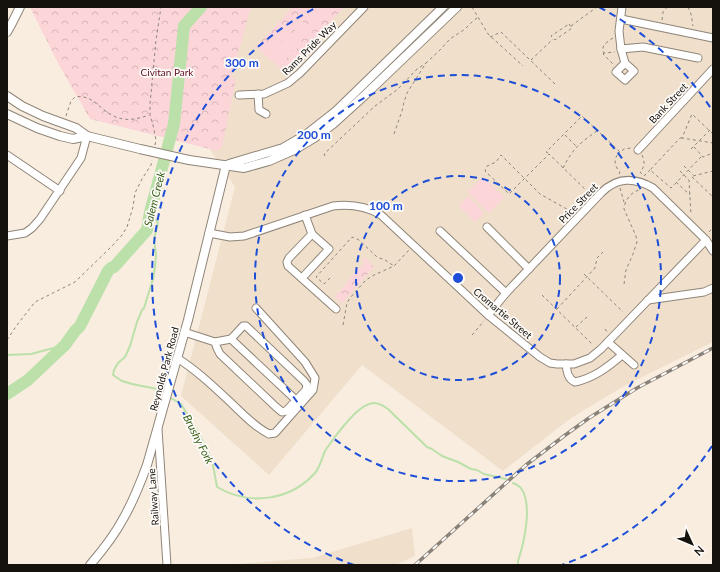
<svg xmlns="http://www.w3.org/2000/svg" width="720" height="572" font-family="Lato,sans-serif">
<defs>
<pattern id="forest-firs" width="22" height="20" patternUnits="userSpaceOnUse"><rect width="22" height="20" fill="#fcd5d9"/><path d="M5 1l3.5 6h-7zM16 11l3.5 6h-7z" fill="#d7b6b9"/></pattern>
<pattern id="park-crowns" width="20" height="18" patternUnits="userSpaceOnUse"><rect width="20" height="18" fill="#fcd5d9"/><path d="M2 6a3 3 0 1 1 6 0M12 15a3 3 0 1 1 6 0" fill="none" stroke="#d7b6b9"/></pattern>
</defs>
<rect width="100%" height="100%" fill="#f8eddf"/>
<!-- built -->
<g fill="#efdfcb">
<polygon points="240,7 713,7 713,342 624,386 571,418 503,471 362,365 269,475 181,396 235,187 206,144"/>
<polygon points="412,528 415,556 395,565 232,565 238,564 312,558"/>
</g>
<!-- forest -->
<polygon fill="url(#forest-firs)" points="7,386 16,394 7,401"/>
<!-- park -->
<g fill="url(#park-crowns)">
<polygon points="30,7 251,7 231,78 236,79 222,147 218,151 90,119 59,65"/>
<polygon points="293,7 344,7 284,72 256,47"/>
<polygon points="364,257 374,267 342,303 335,297 351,277 365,262 362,259"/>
</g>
<!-- pitch -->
<g fill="#fcd5d9">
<polygon points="301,7 311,7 324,19 316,27 298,10"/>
<polygon points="295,14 313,31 305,39 287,23"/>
<polygon points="283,27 301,43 294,52 276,35"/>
<polygon points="272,39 290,55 282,64 264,47"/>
<polygon points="483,177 504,197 489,213 467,192"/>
<polygon points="468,196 484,213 475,222 459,206"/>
</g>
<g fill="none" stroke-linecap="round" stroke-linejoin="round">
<!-- stream -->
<g stroke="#bce0aa" stroke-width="2">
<polyline points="150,212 158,223 154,239 156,255 155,267 153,279 144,308 142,310 137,322 130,346 125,357 118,363 114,370 113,375 122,381 132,384 157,389 165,394"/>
<polyline points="7,355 31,354 65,345"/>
<path d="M169 397 181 404 197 430 212 460 217 487C249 506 290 501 315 473 320 467 322 458 325 451 328 446 331 443 334 438 342 428 360 403 374 403 379 403 384 406 388 409L427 447 432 449 442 456 458 462 471 469 477 470 484 474 506 479"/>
<path d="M513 483C516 484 519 486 521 488 533 505 524 543 518 561V565"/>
</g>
<!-- river -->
<polyline stroke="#bce0aa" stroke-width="12" points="7,394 28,380 65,345 75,331 80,326 108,271 111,268 114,267 147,230 150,212 174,124 184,26 201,7"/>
<defs>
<g id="minor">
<polyline points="622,7 619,31 621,49 625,63 634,71 625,80 616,72 625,63"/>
<polyline points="621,19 713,38"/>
<polyline points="621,49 643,47 698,58"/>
<polyline points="258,94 259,110 266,114"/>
<polyline points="239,95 264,94 288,83 300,73 364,7"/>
<polyline points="638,150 713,69"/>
<polyline points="7,155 60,191"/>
<polyline points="305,215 312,234 289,258 287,262 288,266 336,309"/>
<polyline points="487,227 529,269"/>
<polyline points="440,231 506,293"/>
<path d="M209 233 230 237 244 236 333 206C351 204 366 206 381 215L488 315 540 357 550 363 557 364H574L590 358 601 349 706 240"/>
<polyline points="7,236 25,233 32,228 40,219 81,158 87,136"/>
<polyline points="302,278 329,249 312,234"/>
<polyline points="648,300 704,292 713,288"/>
<path d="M488 315 506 293 601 193C617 177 634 177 653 188L706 240 713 251"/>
<polyline points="184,332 215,342 217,348 220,354 276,407 282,412 286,411 306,390 307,385 304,381 246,326 243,326 231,339 215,342"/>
<polyline points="231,339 296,400"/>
<polyline points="608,342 634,365"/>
<path d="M177 358C196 370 212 385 228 400 241 412 253 426 269 434L275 433 313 390 315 378 305 362 256 308"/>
<path d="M566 364C567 372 568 379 575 382 594 378 608 367 622 355"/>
<polyline points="158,429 167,565"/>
</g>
<g id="major">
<polyline points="7,32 12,23 20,7"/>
<polyline points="7,96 22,106 43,116 76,128 87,136"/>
<polyline points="7,114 37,128 60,136 73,139 87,136 140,149"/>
<polyline points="189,160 244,168 269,161 294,150 314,138 333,124 365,95 457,7"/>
<polyline points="229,164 283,148 307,134 335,112 443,7"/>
<path d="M90 565C102 551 114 536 123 519 133 502 140 484 147 465L188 320 226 165"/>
</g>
</defs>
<!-- minor casing -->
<use href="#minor" stroke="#8f8578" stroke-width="9"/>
<!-- major casing -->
<use href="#major" stroke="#8f8578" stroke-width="10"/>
<!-- path -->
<g stroke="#8d867c" stroke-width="1" stroke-dasharray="3 3" stroke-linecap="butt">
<polyline points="472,7 488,34 523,66"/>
<polyline points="688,7 691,14 693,26"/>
<polyline points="662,20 663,12 667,7"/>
<polygon points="569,24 572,28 555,40 551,36"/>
<polyline points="571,26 597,7"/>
<polyline points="490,37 501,32 555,84"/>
<path d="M613 38C607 42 600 46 604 53L615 52"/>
<polyline points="604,53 603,54 614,65"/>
<polyline points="531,60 553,39"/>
<path d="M66 116 71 101 75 97C91 94 98 107 110 114 123 122 135 120 149 115"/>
<polyline points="394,134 402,111 404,102 407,93 426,63 439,51 450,39 465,29 473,21 478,17"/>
<polyline points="713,134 692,114 682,138 713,143"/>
<polyline points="565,135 577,147"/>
<polyline points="682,138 680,138 650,170 671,188 702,156"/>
<polyline points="155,145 156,140 153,125 150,115 150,104 156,40 161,7"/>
<polyline points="694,147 703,157 713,153"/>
<polyline points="691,149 711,129"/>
<polyline points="548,153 546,152 582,116 620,152 624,149 631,148"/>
<path d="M642 155C645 161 645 167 640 172L644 176 650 170"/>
<polyline points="325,156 324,154 375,106 398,89 416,70 426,63"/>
<polyline points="684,166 693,175"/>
<path d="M563 168C573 148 580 143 597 131"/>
<polyline points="680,171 689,180 691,215"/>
<path d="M619 174 620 172C614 166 613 158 620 152"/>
<polyline points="693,176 713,171"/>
<polyline points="692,177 713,197"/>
<polyline points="676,182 690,195"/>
<polyline points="620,188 624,202"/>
<polyline points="581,200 585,195 587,192"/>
<polyline points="572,212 540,194 501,155 496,162 487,166 485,171 509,194 549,154 591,195"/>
<polyline points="709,232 713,228"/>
<polyline points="584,274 623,312"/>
<polyline points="330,278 324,284 316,277 352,237 359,240 377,257 385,260 394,266"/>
<path d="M624 284 626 270 633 254 637 242 636 236 624 209C624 201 632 190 641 190"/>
<polyline points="542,295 593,345"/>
<polyline points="557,309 595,268 597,258 603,252"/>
<polyline points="343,325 347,303 350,298 365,281 372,276 394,266 409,250"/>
<polyline points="576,327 587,317 589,319"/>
<polyline points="605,329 608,333"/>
<polyline points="472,335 484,321"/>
<polyline points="7,340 17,325 35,302 75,282 112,246 122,235 127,227 133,207 135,193 142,179 151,165 152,160"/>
</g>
<!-- minor -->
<use href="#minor" stroke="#fff" stroke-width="7"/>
<!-- major -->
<use href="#major" stroke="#fff" stroke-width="8"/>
<defs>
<polyline id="rail" points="415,565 526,465 564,436 589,418 637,388 713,348"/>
</defs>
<!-- rail casing -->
<use href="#rail" stroke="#898278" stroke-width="3.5"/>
<!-- rail -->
<use href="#rail" stroke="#fefbf8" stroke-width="2" stroke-dasharray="6" stroke-linecap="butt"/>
<defs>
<polyline id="major-bridge" points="140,149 189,160"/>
</defs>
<!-- major-bridge casing -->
<use href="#major-bridge" stroke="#8f8578" stroke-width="10" stroke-linecap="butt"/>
<!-- major-bridge -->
<use href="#major-bridge" stroke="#fff" stroke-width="8"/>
</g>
<!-- distance rings -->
<g fill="none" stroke="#1d4ed8" stroke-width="2" stroke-dasharray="7 5">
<circle cx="458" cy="278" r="102"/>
<circle cx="458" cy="278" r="203"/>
<path d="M712 446A305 305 0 0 1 562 565M354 565A305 305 0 0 1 317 7M599 7A305 305 0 0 1 712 110"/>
</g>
<g text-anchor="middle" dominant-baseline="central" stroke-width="3.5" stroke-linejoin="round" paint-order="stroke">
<!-- street labels -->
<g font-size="10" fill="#15120d" stroke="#fefbf8">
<text transform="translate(309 48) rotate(-45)">Rams Pride Way</text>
<text transform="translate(668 103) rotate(-47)">Bank Street</text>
<text transform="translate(578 203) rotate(-46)">Price Street</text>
<text transform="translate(503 313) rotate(40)">Cromartie Street</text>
<text transform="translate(164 369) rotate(-75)">Reynolds Park Road</text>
<text transform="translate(153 497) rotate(-94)">Railway Lane</text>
</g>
<!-- park labels -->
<g font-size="10" fill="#5e0e24" stroke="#fefbf8">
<text x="167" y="72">Civitan Park</text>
</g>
<!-- water labels -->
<g font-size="11" font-style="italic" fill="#38631b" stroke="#fefbf8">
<text transform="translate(154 199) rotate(-76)">Salem Creek</text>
<text transform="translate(199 439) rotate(63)">Brushy Fork</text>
</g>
</g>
<circle cx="458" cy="278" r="6" fill="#1d4ed8" stroke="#fefbf8" stroke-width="2"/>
<g font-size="12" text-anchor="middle" font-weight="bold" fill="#1d4ed8" stroke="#fefbf8" stroke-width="3.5" stroke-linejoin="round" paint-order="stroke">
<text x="242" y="67">300 m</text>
<text x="314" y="139">200 m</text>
<text x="386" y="210">100 m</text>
</g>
<!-- border -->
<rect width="720" height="572" fill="none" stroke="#15120d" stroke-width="16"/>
<!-- north arrow -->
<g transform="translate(692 544) rotate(134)" stroke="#fefbf8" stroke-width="3" paint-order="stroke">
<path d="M0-3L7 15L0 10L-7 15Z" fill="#15120d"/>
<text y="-6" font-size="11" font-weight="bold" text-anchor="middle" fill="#15120d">N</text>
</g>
</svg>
